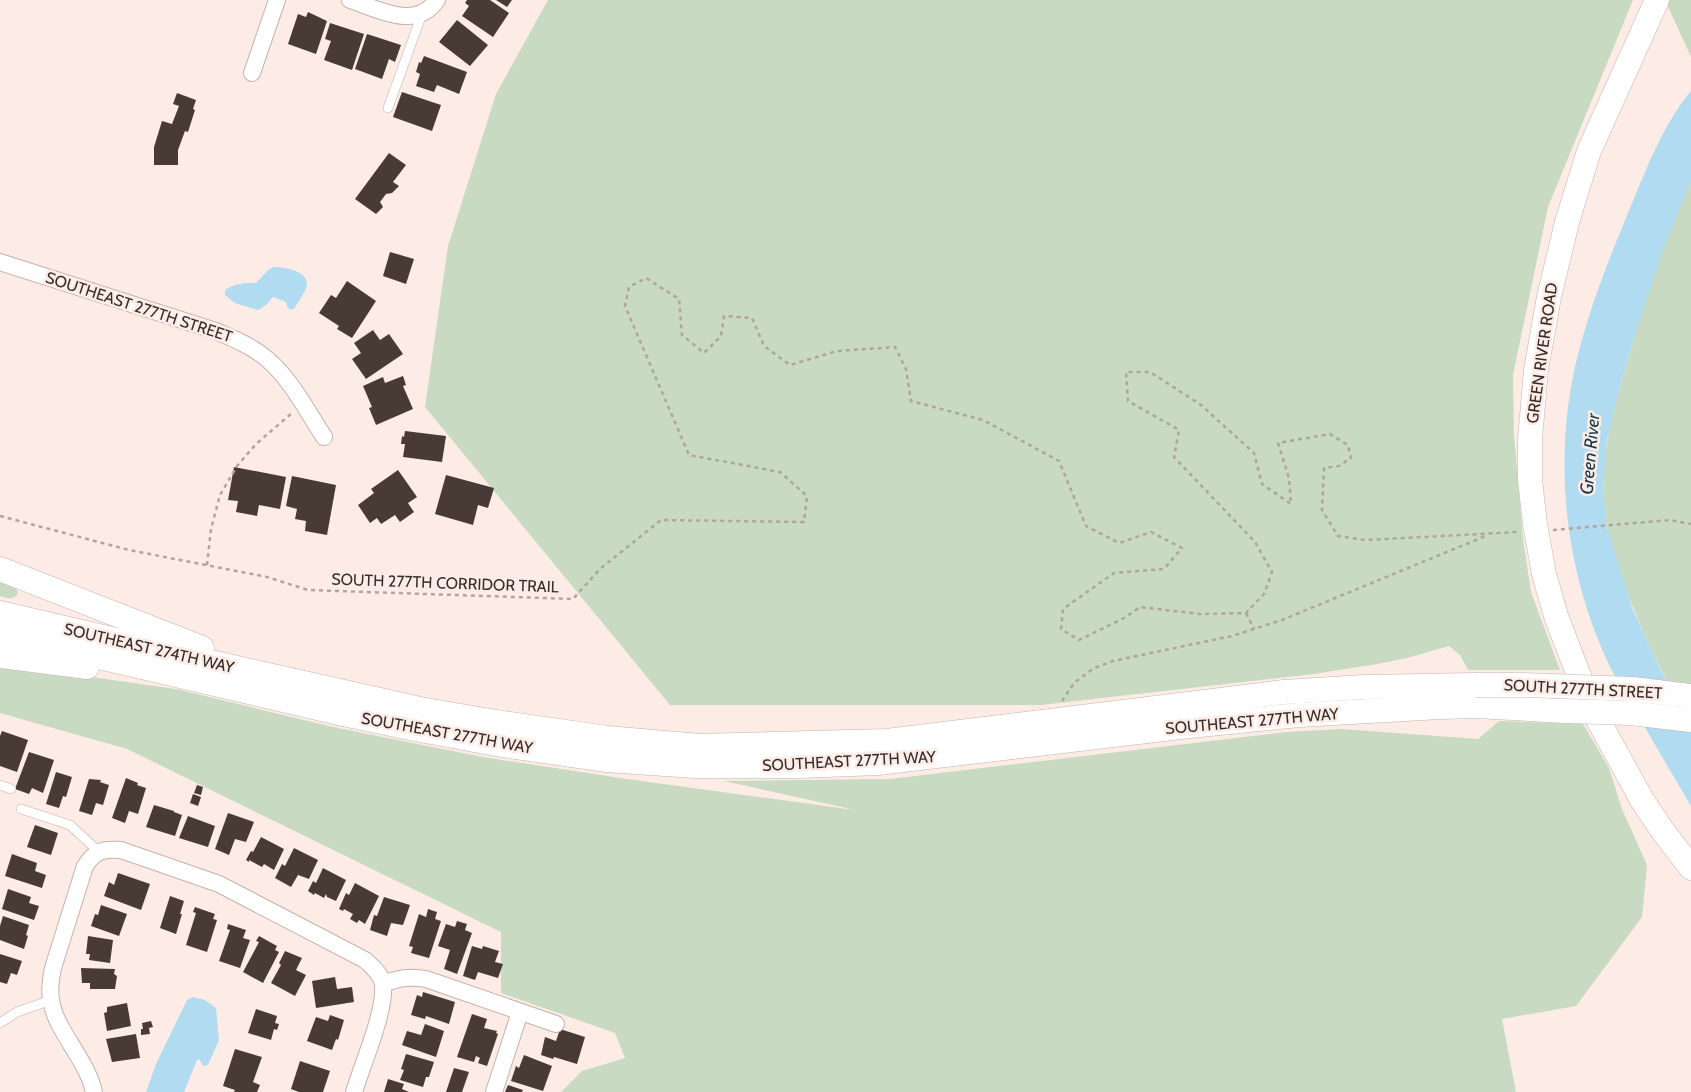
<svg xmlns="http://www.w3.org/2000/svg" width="1691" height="1092" font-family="Cabin,sans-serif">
<rect width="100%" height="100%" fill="#fdece5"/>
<!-- green -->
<g fill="#c8dac1">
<polygon points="548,0 1633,0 1548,207 1513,375 1514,435 1523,539 1531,592 1560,670 1468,670 1460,655 1449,646 1407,658 1377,664 1314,674 1041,705 670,705 425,407 448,246 496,94"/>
<polygon points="1665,0 1691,0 1691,57"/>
<path d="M1691 181V726C1664 678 1640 630 1622 578 1614 554 1606 530 1604 505 1600 454 1615 404 1629 356 1646 296 1665 237 1691 181Z"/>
<path d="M0 582 15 588 18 592C16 601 6 598 0 596Z"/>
<polygon points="0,664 176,689 333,727 483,757 627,779 855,810 724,781 890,779 1287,732 1342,729 1478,739 1499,721 1583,724 1609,768 1622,809 1647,865 1642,917 1576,1006 1502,1019 1516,1092 561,1092 582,1071 625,1058 615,1033 501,993 501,932 127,749 0,713"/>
</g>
<!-- water -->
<g fill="#b0dbf1">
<path d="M1691 91V181L1662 252 1632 345 1620 387 1607 441 1603 486 1607 527 1633 610 1661 671 1691 726V806L1613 673C1564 574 1551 457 1579 350 1591 305 1608 261 1626 218 1644 175 1661 127 1691 91Z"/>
<path d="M273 267C283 267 307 270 307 284 306 292 298 302 294 309L291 310 288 308 286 302 273 297 266 305 258 310 235 303 225 295V290C234 283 246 283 256 283L268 270Z"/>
<polygon points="193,997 205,1000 216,1008 219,1040 208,1065 203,1066 199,1059 197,1060 184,1092 146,1092 156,1064 187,1000"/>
</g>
<!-- building -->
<g fill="#483b36">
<polygon points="467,0 490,0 509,13 493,37 462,16 469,6 465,3"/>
<polygon points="496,0 512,0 507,7"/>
<polygon points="308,12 327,21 316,54 288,44 298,14 306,17"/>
<polygon points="457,20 488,45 470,66 439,42"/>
<polygon points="330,23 364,34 352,70 324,60 331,41 325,39"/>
<polygon points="367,34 401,45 395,62 389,59 382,79 355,69"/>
<polygon points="424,56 467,72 459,94 437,85 434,92 416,86 420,74 416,72 419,62 421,63"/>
<polygon points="402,92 441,105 432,131 393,117"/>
<polygon points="177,93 196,100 193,109 195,110 188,132 185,131 178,150 178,165 154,165 154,147 162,121 172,124 179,106 173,104"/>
<polygon points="389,153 406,165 393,182 399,186 392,193 386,194 380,202 383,207 376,214 355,199"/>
<polygon points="390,252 414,259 406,284 383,276"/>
<polygon points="347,281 376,301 352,338 337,329 339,326 319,313 331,295 336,298"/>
<polygon points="373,330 380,340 389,334 403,354 366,379 352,359 361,353 354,343"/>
<polygon points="403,376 406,385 403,386 413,409 376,425 369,408 372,407 363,386 383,377 385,383"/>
<polygon points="405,431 446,436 442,462 403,457 405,444 401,444 402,436 404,437"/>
<polygon points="234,467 286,477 280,509 259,505 257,516 236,512 238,501 228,500"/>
<polygon points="398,470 417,497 408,503 414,512 400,522 395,515 381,524 377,518 370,523 358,505 374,493 371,489"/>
<polygon points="446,475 494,488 488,508 478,505 473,525 435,514"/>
<polygon points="292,476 336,485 327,535 305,531 306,521 295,519 297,509 286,506"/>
<polygon points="2,731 28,740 17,772 0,766 0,736"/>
<polygon points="29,752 54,760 43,793 32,788 29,794 15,789"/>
<polygon points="56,772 72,777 66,797 63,796 59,808 46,804"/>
<polygon points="126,778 138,783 137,785 146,788 138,814 129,811 125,823 112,818"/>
<polygon points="89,779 101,780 100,782 109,785 103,805 96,803 92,815 79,811"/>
<polygon points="197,785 203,787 201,795 194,793"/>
<polygon points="193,794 201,797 198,806 190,803"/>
<polygon points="154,805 174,811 174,812 182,815 175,836 146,827"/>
<polygon points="228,813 254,822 246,842 235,839 229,855 215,849"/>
<polygon points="188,816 215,826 208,847 179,838"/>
<polygon points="35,825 58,833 51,855 27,847"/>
<polygon points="261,837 284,849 274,870 264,864 262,867 249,860 249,862 246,860 251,851 253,852"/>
<polygon points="294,848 318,860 309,879 298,875 291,887 275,878 282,864 285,866"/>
<polygon points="12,854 37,863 35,871 46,875 42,888 5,876"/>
<polygon points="323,868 346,880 336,901 327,897 326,894 324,898 315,893 314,895 308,891 313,881 316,883"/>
<polygon points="118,873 150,884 141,910 104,896 109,882 114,885"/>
<polygon points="355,883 379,896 365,924 359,920 357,923 350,919 353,914 344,909 343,911 339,909 346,893 349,895"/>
<polygon points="8,889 31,897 29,903 39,906 34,920 2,909"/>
<polygon points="170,896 184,901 180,914 182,914 176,934 160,928"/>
<polygon points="384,897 410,905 403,925 391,923 387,936 370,930 374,915 377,916"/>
<polygon points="101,905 127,914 119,936 91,926 95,914 98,915"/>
<polygon points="195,907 215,914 213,919 217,920 207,952 186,945 196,913 193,912"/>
<polygon points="428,909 437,912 435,919 441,921 429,958 411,953 413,947 409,946 419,914 426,917"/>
<polygon points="3,916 29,925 26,935 28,936 24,949 0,940 0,926"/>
<polygon points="457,921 467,924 465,930 472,933 457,974 444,969 450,950 438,946 446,924 455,927"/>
<polygon points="228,924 246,930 243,938 250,940 240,968 219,961 230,930 227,929"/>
<polygon points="88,936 113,940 110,963 89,960 90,954 86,954"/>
<polygon points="259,936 277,946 275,950 279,952 263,983 243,972 259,942 256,941"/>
<polygon points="472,946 482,949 483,946 499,951 495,962 503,964 498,978 478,972 475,980 463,976"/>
<polygon points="285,951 302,958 296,970 306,975 295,996 271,983 281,965 279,963"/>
<polygon points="0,954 22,961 17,975 11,973 7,984 0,982"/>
<polygon points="81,968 115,969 114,974 117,976 115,989 90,989 90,983 82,983"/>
<polygon points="335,977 337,989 352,987 354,1002 316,1008 312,981"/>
<polygon points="423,992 455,1002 449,1024 426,1016 425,1019 411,1015 417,995 422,997"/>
<polygon points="127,1003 131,1026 107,1031 104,1013 107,1012 107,1007"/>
<polygon points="256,1009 277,1016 275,1023 279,1024 277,1030 274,1029 271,1040 248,1033"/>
<polygon points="472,1014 487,1019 484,1028 497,1031 496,1033 498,1034 487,1066 478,1063 480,1058 476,1056 474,1062 457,1057"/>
<polygon points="330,1015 344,1020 338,1040 336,1039 332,1050 307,1041 316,1017 328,1021"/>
<polygon points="151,1021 153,1027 149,1028 150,1034 141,1035 141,1029 143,1029 142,1023"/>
<polygon points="425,1024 444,1031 436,1057 402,1045 407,1031 421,1035"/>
<polygon points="560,1029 585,1037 577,1064 554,1057 553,1059 541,1055 545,1037 556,1041"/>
<polygon points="136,1034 140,1058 112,1062 106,1039"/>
<polygon points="235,1049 262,1057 253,1082 260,1085 257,1092 234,1092 235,1090 223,1086"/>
<polygon points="406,1054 434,1062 429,1077 426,1077 423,1087 400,1080 404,1070 401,1069"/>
<polygon points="524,1055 552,1066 543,1091 511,1081 516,1066 519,1068"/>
<polygon points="300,1061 330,1071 323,1092 299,1092 291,1089"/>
<polygon points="454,1068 469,1072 462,1092 446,1092"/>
<polygon points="388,1079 404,1084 402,1089 409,1092 384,1092"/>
<polygon points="508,1085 523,1090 522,1092 505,1092"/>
</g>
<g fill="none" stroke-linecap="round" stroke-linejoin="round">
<defs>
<g id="lane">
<polyline points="388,108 422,14"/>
<polyline points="0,785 11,789"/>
<polyline points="21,809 70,825 98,851"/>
<polyline points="0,1023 17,1012 51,1000"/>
</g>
<g id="street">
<path d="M350 0C378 9 416 31 437 0"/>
<polyline points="252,73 277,0"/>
<path d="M0 262 216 331C234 339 252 346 267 359 291 379 307 411 324 437"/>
<path d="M383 984C398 978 410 976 426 979L556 1024"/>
<path d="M94 1092C87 1059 54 1029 51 999 49 989 51 978 53 968L85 866C96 850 103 849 121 850L219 884 365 960C372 966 381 974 383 984 386 1011 362 1065 354 1092"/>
<polyline points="494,1092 520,1012"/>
</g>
<g id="secondary">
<polyline points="1657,0 1589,151 1567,222 1549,297 1536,370 1530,439 1530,480 1535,524 1544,574 1556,616 1591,707 1642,800 1662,830 1691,868"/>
<polyline points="0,569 202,648"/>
<polyline points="0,613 219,664 420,709 496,722 607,738 700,746 887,741 1284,692 1364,687 1475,685"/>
<polyline points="0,634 343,714 415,729 496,744 605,760 695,766 800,766 878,763 1180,727 1299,715 1440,707 1476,706 1565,711"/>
<polyline points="0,656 87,667"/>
</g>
</defs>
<!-- lane casing -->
<use href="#lane" stroke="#c3b3ac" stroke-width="10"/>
<!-- street casing -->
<use href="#street" stroke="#c3b3ac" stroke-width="18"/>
<!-- secondary casing -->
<use href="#secondary" stroke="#c3b3ac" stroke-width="25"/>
<!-- path -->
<g stroke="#b1a49f" stroke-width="2.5" stroke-dasharray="4 4" stroke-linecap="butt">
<polyline points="0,516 129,550 267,577 308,590 573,599 600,569 661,520 804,522 807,496 780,472 689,455 625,306 629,287 646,278 679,299 682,335 704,353 721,336 724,316 752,318 764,346 790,365 837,351 895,347 906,369 911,401 983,420 1059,461 1086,526 1119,543 1151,532 1182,548 1164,569 1114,573 1063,609 1061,629 1079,640 1126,617 1140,607 1200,614 1246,613 1264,594 1272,572 1255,542 1174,457 1179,430 1128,401 1126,372 1150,372 1201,405 1254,453 1262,484 1291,504 1289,478 1278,443 1330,434 1348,445 1351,458 1339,466 1324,468 1322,510 1338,536 1365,540 1518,532"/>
<polyline points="1553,530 1670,520 1691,524"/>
<polyline points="207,565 211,529 220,495 237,466 256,444 292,413"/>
<polyline points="1246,613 1254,629"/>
<polyline points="1062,701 1074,683 1094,668 1113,661 1232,636 1282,620 1488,535"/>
</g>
<!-- lane -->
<use href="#lane" stroke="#fff" stroke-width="9"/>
<!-- street -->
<use href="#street" stroke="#fff" stroke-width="16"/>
<!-- secondary -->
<use href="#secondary" stroke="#fff" stroke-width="24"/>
<defs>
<g id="secondary-bridge">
<polyline points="1475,685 1523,685 1633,689 1691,696"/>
<polyline points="1565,711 1631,713 1691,720"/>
</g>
</defs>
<!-- secondary-bridge casing -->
<use href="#secondary-bridge" stroke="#c3b3ac" stroke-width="25" stroke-linecap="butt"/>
<!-- secondary-bridge -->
<use href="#secondary-bridge" stroke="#fff" stroke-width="24"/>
</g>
<g text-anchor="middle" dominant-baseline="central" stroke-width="5" stroke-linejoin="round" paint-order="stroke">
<!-- street labels -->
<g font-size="16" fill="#342d2b" stroke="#fdece5">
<text transform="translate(139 307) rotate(18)">SOUTHEAST 277TH STREET</text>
<text transform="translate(1542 353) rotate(-82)">GREEN RIVER ROAD</text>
<text transform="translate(445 583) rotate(2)">SOUTH 277TH CORRIDOR TRAIL</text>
<text transform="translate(149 648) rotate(13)">SOUTHEAST 274TH WAY</text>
<text transform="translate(1583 689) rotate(3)">SOUTH 277TH STREET</text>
<text transform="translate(1252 721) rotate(-5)">SOUTHEAST 277TH WAY</text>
<text transform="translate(447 733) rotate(10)">SOUTHEAST 277TH WAY</text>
<text transform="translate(849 761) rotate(-3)">SOUTHEAST 277TH WAY</text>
</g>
<!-- water labels -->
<g font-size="18" font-style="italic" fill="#143849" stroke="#fdece5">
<text transform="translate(1590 454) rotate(-85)">Green River</text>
</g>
</g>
</svg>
